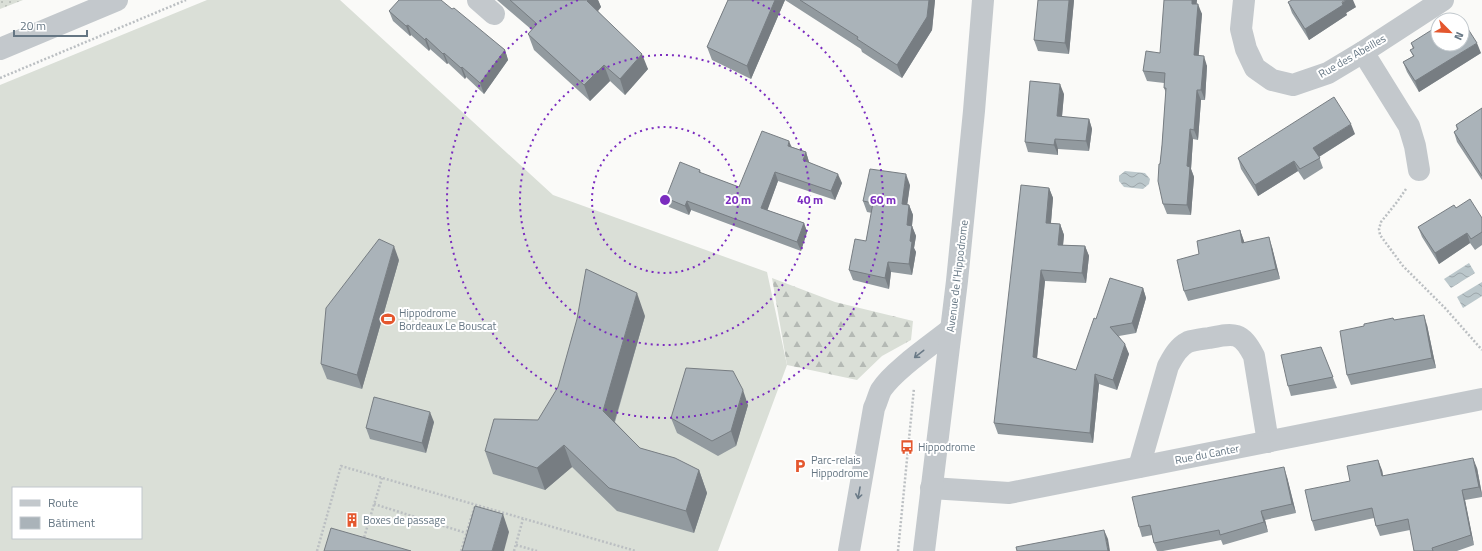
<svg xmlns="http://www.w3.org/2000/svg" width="1482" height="551" font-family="'Titillium Web',sans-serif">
<defs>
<pattern id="grass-dots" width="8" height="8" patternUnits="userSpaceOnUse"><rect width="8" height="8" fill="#dadfd7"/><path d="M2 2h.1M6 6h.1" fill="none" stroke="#b4b9b4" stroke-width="1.8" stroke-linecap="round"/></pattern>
<pattern id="forest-firs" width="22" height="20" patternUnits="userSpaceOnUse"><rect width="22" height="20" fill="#dadfd7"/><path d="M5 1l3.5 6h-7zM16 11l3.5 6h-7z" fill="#b4b9b4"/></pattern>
<pattern id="water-waves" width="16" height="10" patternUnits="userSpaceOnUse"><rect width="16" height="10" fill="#bbc7cb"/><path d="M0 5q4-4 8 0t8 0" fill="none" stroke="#9ca6aa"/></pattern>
</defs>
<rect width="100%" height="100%" fill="#fafaf8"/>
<!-- grass -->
<polygon fill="url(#grass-dots)" points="0,0 23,0 0,9"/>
<!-- forest -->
<polygon fill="url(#forest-firs)" points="772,278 835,302 913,321 911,340 882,356 857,380 787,365"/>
<!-- pitch -->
<path fill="#dadfd7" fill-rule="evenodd" d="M207 0H340L553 195 767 272 787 365 718 551H0V85ZM13 488H141V538H13Z"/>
<!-- water -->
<g fill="url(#water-waves)">
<polygon points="1125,171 1145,173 1150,179 1149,184 1143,189 1124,187 1119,181 1119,176"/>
<polygon points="1469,263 1475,273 1451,288 1444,279"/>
<polygon points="1482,282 1482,296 1463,308 1457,297"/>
</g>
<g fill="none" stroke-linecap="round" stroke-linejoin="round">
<!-- path -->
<g stroke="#bbbfc2" stroke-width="2.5" stroke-dasharray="2 2" stroke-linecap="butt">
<polyline points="0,78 186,0"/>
<polyline points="1406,189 1397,202 1381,222 1379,229 1380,235 1403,266 1446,309 1482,350"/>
<polyline points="374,504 466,533"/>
<polyline points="363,541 382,478"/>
<polyline points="516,545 537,551"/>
<polyline points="317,551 341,466 636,551"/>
<polyline points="461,551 475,505"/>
<polyline points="514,551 523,519"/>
<polyline points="898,551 914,388"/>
</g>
<!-- minor -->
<g stroke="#c3c8cc" stroke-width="22">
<polyline points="478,0 494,14"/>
<polyline points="1244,0 1241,29 1246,49 1255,68 1272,80 1293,85 1328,73 1363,52 1443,0"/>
<polyline points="0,49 117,0"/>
<polyline points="1363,52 1409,126 1415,146 1419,170"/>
<path d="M1139 467 1168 366C1173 357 1178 347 1188 342 1194 340 1203 339 1209 338 1234 333 1241 331 1254 356L1268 442"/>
<polyline points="931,488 1009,493 1482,399"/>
<path d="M849 551 874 408C877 402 878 396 881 390 893 371 931 345 950 330"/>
<polyline points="924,551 957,281 974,111 983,0"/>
</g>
</g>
<!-- wall -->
<g fill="#929a9f">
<polygon points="497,0 598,0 601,7 598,11 648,69 625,95 610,81 590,101 534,50 528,34 532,30"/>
<polygon points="728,0 935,0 932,30 902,78 862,52 861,49 785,0 751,79 712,60 707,47"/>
<polygon points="1074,0 1069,54 1038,51 1034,40"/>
<polygon points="1288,2 1356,7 1346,13 1347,15 1309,40 1292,13"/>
<polygon points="1196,4 1202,14 1198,55 1207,66 1205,100 1201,100 1198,140 1193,139 1191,169 1194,177 1191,215 1167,214 1163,204 1160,164 1162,145 1166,93 1164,88 1164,83 1147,81 1143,71 1160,53"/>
<polygon points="452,9 505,50 508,60 484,94 466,77 465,79 448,63 447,64 430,49 429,51 411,35 410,36 393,21 389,11"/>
<polygon points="1411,43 1481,53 1419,92 1407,72 1403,62 1413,56 1410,50 1413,49"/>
<polygon points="1064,94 1062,117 1089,119 1092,129 1089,151 1058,149 1058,155 1028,152 1025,142"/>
<polygon points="1482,108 1482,180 1457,142 1454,132 1457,130 1456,125"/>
<polygon points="1355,134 1319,157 1323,168 1304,180 1298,171 1258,196 1241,169 1238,158"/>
<polygon points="792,147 806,152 809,162 842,183 835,200 778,181 767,210 804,223 807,232 801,251 691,210 689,215 669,207 666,198 700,170 701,173 739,187"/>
<polygon points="910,185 907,204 909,205 913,215 912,226 916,236 914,248 916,252 912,275 891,272 889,289 853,280 849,270 866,241 872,213 867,212 863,201"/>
<polygon points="1049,188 1053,198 1051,223 1060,224 1064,235 1063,245 1085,246 1089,256 1086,283 1045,281 1037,359 1076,370 1096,319 1143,288 1146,298 1136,333 1119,336 1129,354 1117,390 1099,384 1093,443 998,434 994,423"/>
<polygon points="1456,208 1482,218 1482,245 1475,250 1470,243 1439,264 1422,237 1418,227"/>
<polygon points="1240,230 1244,242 1272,247 1280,279 1188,301 1184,291 1199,254"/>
<polygon points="399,260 362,389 327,379 321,364"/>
<polygon points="645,316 615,422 640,448 699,470 707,493 694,533 617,511 572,467 545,490 493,474 485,451 538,420"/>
<polygon points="1393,318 1394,320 1427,325 1436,368 1351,385 1347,375 1364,326"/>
<polygon points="1321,347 1337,388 1291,396 1288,386"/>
<polygon points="748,405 736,446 718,456 677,433 671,418"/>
<polygon points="434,422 426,453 370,439 366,428"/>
<polygon points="1477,468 1482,494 1482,497 1465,500 1474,545 1457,551 1414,551 1410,530 1380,536 1376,526 1374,518 1315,531 1312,521 1350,481 1382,470 1383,476"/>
<polygon points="1287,477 1296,513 1265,520 1268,532 1223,545 1221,540 1163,551 1157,551 1154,543 1152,535 1142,537 1139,527"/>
</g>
<!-- shaded-wall -->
<g fill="#777d82">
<polygon points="588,0 598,0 601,7 593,17 587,1"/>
<polygon points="775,0 785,0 751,79 747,66"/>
<polygon points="929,0 935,0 932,30 902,78 897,65"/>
<polygon points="1069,0 1074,0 1069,54 1065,43"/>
<polygon points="1192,0 1197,0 1196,14 1192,4"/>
<polygon points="1346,0 1353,0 1356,7 1346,13 1347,15 1309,40 1305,29"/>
<polygon points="1198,4 1202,14 1198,65 1194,55"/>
<polygon points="408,25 411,35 410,36 406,26"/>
<polygon points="426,38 430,49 429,51 425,40"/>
<polygon points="1477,43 1481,53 1419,92 1415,81"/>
<polygon points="505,50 508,60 484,94 480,83"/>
<polygon points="444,53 448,63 447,64 443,54"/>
<polygon points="642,54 648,69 625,95 620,79"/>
<polygon points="1204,56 1207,66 1205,100 1201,90"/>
<polygon points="604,65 610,81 590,101 584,85"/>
<polygon points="462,67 466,77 465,79 461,68"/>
<polygon points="1060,84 1064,94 1061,126 1057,116"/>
<polygon points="1197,90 1201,100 1198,140 1194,130"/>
<polygon points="1089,119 1092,129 1089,151 1086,141"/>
<polygon points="1351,124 1355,134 1317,158 1313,148"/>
<polygon points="1190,129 1193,139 1191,169 1194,177 1191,215 1187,205 1187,166"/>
<polygon points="1055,139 1058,149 1058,155 1054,145"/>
<polygon points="789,141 793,150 788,146"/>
<polygon points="806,152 809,162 806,169 803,160"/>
<polygon points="1294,161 1298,171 1258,196 1255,185"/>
<polygon points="775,172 778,181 765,217 761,208"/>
<polygon points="838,174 842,183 835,200 831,191"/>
<polygon points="906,174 910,185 906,214 902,204"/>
<polygon points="1049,188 1053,198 1050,233 1046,223"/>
<polygon points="687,201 691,210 689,215 685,206"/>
<polygon points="909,205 913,215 911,235 912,226 916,236 914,248 916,252 912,275 909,264 910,241 907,225"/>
<polygon points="804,223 807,232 801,251 797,242"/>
<polygon points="1060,224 1064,235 1062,255 1058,245"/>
<polygon points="1240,230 1244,241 1246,253 1242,243"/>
<polygon points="1467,233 1470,243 1439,264 1435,253"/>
<polygon points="1269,237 1272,247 1280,279 1276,269"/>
<polygon points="394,246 399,260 362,389 357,375"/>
<polygon points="1085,246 1089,256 1086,283 1082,273"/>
<polygon points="888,262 891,272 889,289 885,278"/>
<polygon points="1041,270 1045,281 1036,367 1033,357"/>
<polygon points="1143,288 1146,298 1136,333 1132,323"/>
<polygon points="637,293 645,316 611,433 603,411"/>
<polygon points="1424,315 1427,325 1436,368 1432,358"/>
<polygon points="1125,344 1129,354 1117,390 1113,380"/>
<polygon points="1095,374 1099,384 1093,443 1090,433"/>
<polygon points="743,390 748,405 736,446 731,431"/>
<polygon points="430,412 434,422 426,453 422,443"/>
<polygon points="564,445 572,467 545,490 537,468"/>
<polygon points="1473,458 1477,468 1482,495 1479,487"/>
<polygon points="1378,460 1382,470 1385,486 1382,476"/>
<polygon points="1284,467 1287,477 1296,513 1292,504"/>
<polygon points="699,470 707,493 694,533 686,511"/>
<polygon points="1462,490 1465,500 1474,545 1471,535"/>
<polygon points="1261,511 1265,520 1268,532 1264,522"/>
<polygon points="503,514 509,532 504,551 492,551"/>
<polygon points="1104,530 1108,539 1110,551 1108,551"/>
</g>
<!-- building -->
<g fill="#aab3b9" stroke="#777d82">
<polygon points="399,0 441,0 452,9 454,8 505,50 480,83 462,67 461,68 444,53 443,54 426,38 425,40 408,25 406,26 389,11"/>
<polygon points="510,0 588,0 587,1 642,54 620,79 604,65 584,85 528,34 537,24"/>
<polygon points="728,0 775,0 747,66 707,47"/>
<polygon points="800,0 929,0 927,17 897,65 857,39 858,37"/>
<polygon points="1038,0 1069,0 1065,43 1034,40"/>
<polygon points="1164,0 1192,0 1192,4 1198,4 1194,55 1204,56 1201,90 1197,90 1194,130 1190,129 1187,166 1190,167 1187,205 1163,204 1158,181 1159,164 1160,164 1162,145 1166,88 1164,88 1165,73 1143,71 1146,51 1160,53"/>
<polygon points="1292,0 1346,0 1342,2 1343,5 1305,29 1288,2"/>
<polygon points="1452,17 1455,20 1447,20"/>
<polygon points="1461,18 1477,43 1415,81 1403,62 1414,56 1410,50 1414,48 1411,43 1438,26 1438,44 1462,44 1462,20 1457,20"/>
<polygon points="1030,81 1060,84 1057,116 1089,119 1086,141 1055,139 1054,145 1025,142"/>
<polygon points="1334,97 1351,124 1313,148 1320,158 1300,169 1294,161 1255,185 1238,158"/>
<polygon points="1482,108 1482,176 1454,132 1458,129 1456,125"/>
<polygon points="762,131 789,141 788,146 806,152 803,160 838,174 831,191 775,172 761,208 804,223 797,242 687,201 685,206 666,198 680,162 700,170 699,172 739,187"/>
<polygon points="870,169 906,174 902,204 909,205 907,225 912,226 910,241 912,242 909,264 888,262 885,278 849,270 855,239 866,241 873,203 863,201"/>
<polygon points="1021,185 1049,188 1046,223 1060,224 1058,245 1085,246 1082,273 1041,270 1033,357 1076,370 1094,318 1096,319 1110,278 1143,288 1132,323 1110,327 1125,344 1113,380 1095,374 1090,433 994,423"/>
<polygon points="1470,199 1482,218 1482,232 1471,239 1467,233 1435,253 1418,227 1454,205 1456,208"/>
<polygon points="1240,230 1242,243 1269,237 1276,269 1184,291 1177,260 1199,254 1197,241"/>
<polygon points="379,239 394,246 357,375 321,364 326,308"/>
<polygon points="586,269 637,293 603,411 640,448 675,458 699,470 686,511 609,488 564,445 537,468 485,451 494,419 538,420 558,387 577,319"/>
<polygon points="1424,315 1432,358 1347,375 1340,331 1364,326 1364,324 1393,318 1394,320"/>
<polygon points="1321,347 1333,377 1288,386 1281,355"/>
<polygon points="686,368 733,371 743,390 731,431 712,441 671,418"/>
<polygon points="374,397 430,412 422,443 366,428"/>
<polygon points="1473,458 1479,487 1462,490 1471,535 1432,548 1433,551 1414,551 1408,519 1376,526 1372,508 1312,521 1305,490 1350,481 1347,466 1378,460 1382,476"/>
<polygon points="1284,467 1292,504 1261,511 1264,522 1220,535 1219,530 1154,543 1150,525 1139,527 1132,497"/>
<polygon points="475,506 503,514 492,551 462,551"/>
<polygon points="331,528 411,551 324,551"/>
<polygon points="1104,530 1108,551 1017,551 1016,547"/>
</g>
<!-- one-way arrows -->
<defs><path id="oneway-shaft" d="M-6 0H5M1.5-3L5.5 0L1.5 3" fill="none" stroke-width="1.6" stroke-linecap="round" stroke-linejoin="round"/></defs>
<g stroke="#6a7a87">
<use href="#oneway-shaft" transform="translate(919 354) rotate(142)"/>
<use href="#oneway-shaft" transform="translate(859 493) rotate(100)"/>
</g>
<!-- distance rings -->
<g fill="none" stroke="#7b2cbf" stroke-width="2" stroke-dasharray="2 4">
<circle cx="665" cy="200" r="73"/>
<circle cx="665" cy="200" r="145"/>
<path d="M752 0A218 218 0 1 1 578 0"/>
</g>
<!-- icons -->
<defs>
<symbol id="stadium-bare" viewBox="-9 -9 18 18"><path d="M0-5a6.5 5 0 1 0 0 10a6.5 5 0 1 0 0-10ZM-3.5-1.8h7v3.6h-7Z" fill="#e4572e" stroke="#fff" stroke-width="2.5" paint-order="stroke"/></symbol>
<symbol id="bus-bare" viewBox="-9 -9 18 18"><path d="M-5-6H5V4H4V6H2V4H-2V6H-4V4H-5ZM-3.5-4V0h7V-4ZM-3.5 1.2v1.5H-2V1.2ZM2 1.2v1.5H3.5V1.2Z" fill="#e4572e" stroke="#fff" stroke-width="2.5" paint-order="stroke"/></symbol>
<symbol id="parking-bare" viewBox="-9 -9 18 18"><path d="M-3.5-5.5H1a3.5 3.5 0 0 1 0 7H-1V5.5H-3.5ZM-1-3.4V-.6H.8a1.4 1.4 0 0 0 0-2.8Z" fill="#e4572e" stroke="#fff" stroke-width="2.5" paint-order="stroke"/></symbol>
<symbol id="building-bare" viewBox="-9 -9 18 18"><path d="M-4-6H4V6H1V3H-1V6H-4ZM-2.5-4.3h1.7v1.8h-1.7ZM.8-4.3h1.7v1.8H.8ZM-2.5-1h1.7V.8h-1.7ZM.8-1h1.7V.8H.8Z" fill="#e4572e" stroke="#fff" stroke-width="2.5" paint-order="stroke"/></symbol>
</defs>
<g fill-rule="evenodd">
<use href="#stadium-bare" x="378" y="309" width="20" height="20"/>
<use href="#bus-bare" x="897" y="437" width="20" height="20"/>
<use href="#parking-bare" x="790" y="456" width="20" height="20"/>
<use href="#building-bare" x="342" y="510" width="20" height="20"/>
</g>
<g text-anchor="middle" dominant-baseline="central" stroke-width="4" stroke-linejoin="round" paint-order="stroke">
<!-- street labels -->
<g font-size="11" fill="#657683" stroke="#fff">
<text transform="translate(1352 56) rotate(-30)">Rue des Abeilles</text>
<text transform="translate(957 276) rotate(-83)">Avenue de l'Hippodrome</text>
<text transform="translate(1207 454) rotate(-11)">Rue du Canter</text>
</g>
<!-- poi labels -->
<g font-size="11" fill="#657683" stroke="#fff" text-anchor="start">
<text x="399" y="313">Hippodrome<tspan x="399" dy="13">Bordeaux Le Bouscat</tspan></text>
<text x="918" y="447">Hippodrome</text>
<text x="811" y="460">Parc-relais<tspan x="811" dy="13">Hippodrome</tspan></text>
<text x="363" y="520">Boxes de passage</text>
</g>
</g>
<circle cx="665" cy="200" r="6" fill="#7b2cbf" stroke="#fff" stroke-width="2"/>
<g font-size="12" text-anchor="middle" font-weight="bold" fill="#7b2cbf" stroke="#fff" stroke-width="4" stroke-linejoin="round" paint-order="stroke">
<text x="738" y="204">20 m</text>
<text x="810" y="204">40 m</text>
<text x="883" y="204">60 m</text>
</g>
<!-- legend -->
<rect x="12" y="487" width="130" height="52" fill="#ffffff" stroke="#c1c8cd"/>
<rect x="20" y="500" width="20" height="6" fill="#c3c8cc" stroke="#c1c8cd"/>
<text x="48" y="507" font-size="12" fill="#657683">Route</text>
<rect x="20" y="517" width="20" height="12" fill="#aab3b9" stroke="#c1c8cd"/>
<text x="48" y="527" font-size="12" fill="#657683">Bâtiment</text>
<!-- north arrow -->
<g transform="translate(1450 32) rotate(114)"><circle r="19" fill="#ffffff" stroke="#c1c8cd"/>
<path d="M0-3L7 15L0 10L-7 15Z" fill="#e4572e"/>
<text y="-6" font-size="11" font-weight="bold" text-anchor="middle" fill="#657683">N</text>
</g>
<!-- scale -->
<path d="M14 30v6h73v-6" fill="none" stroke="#657683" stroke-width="2"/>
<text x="20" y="30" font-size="12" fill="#657683" stroke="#ffffff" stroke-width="3" paint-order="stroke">20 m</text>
</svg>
